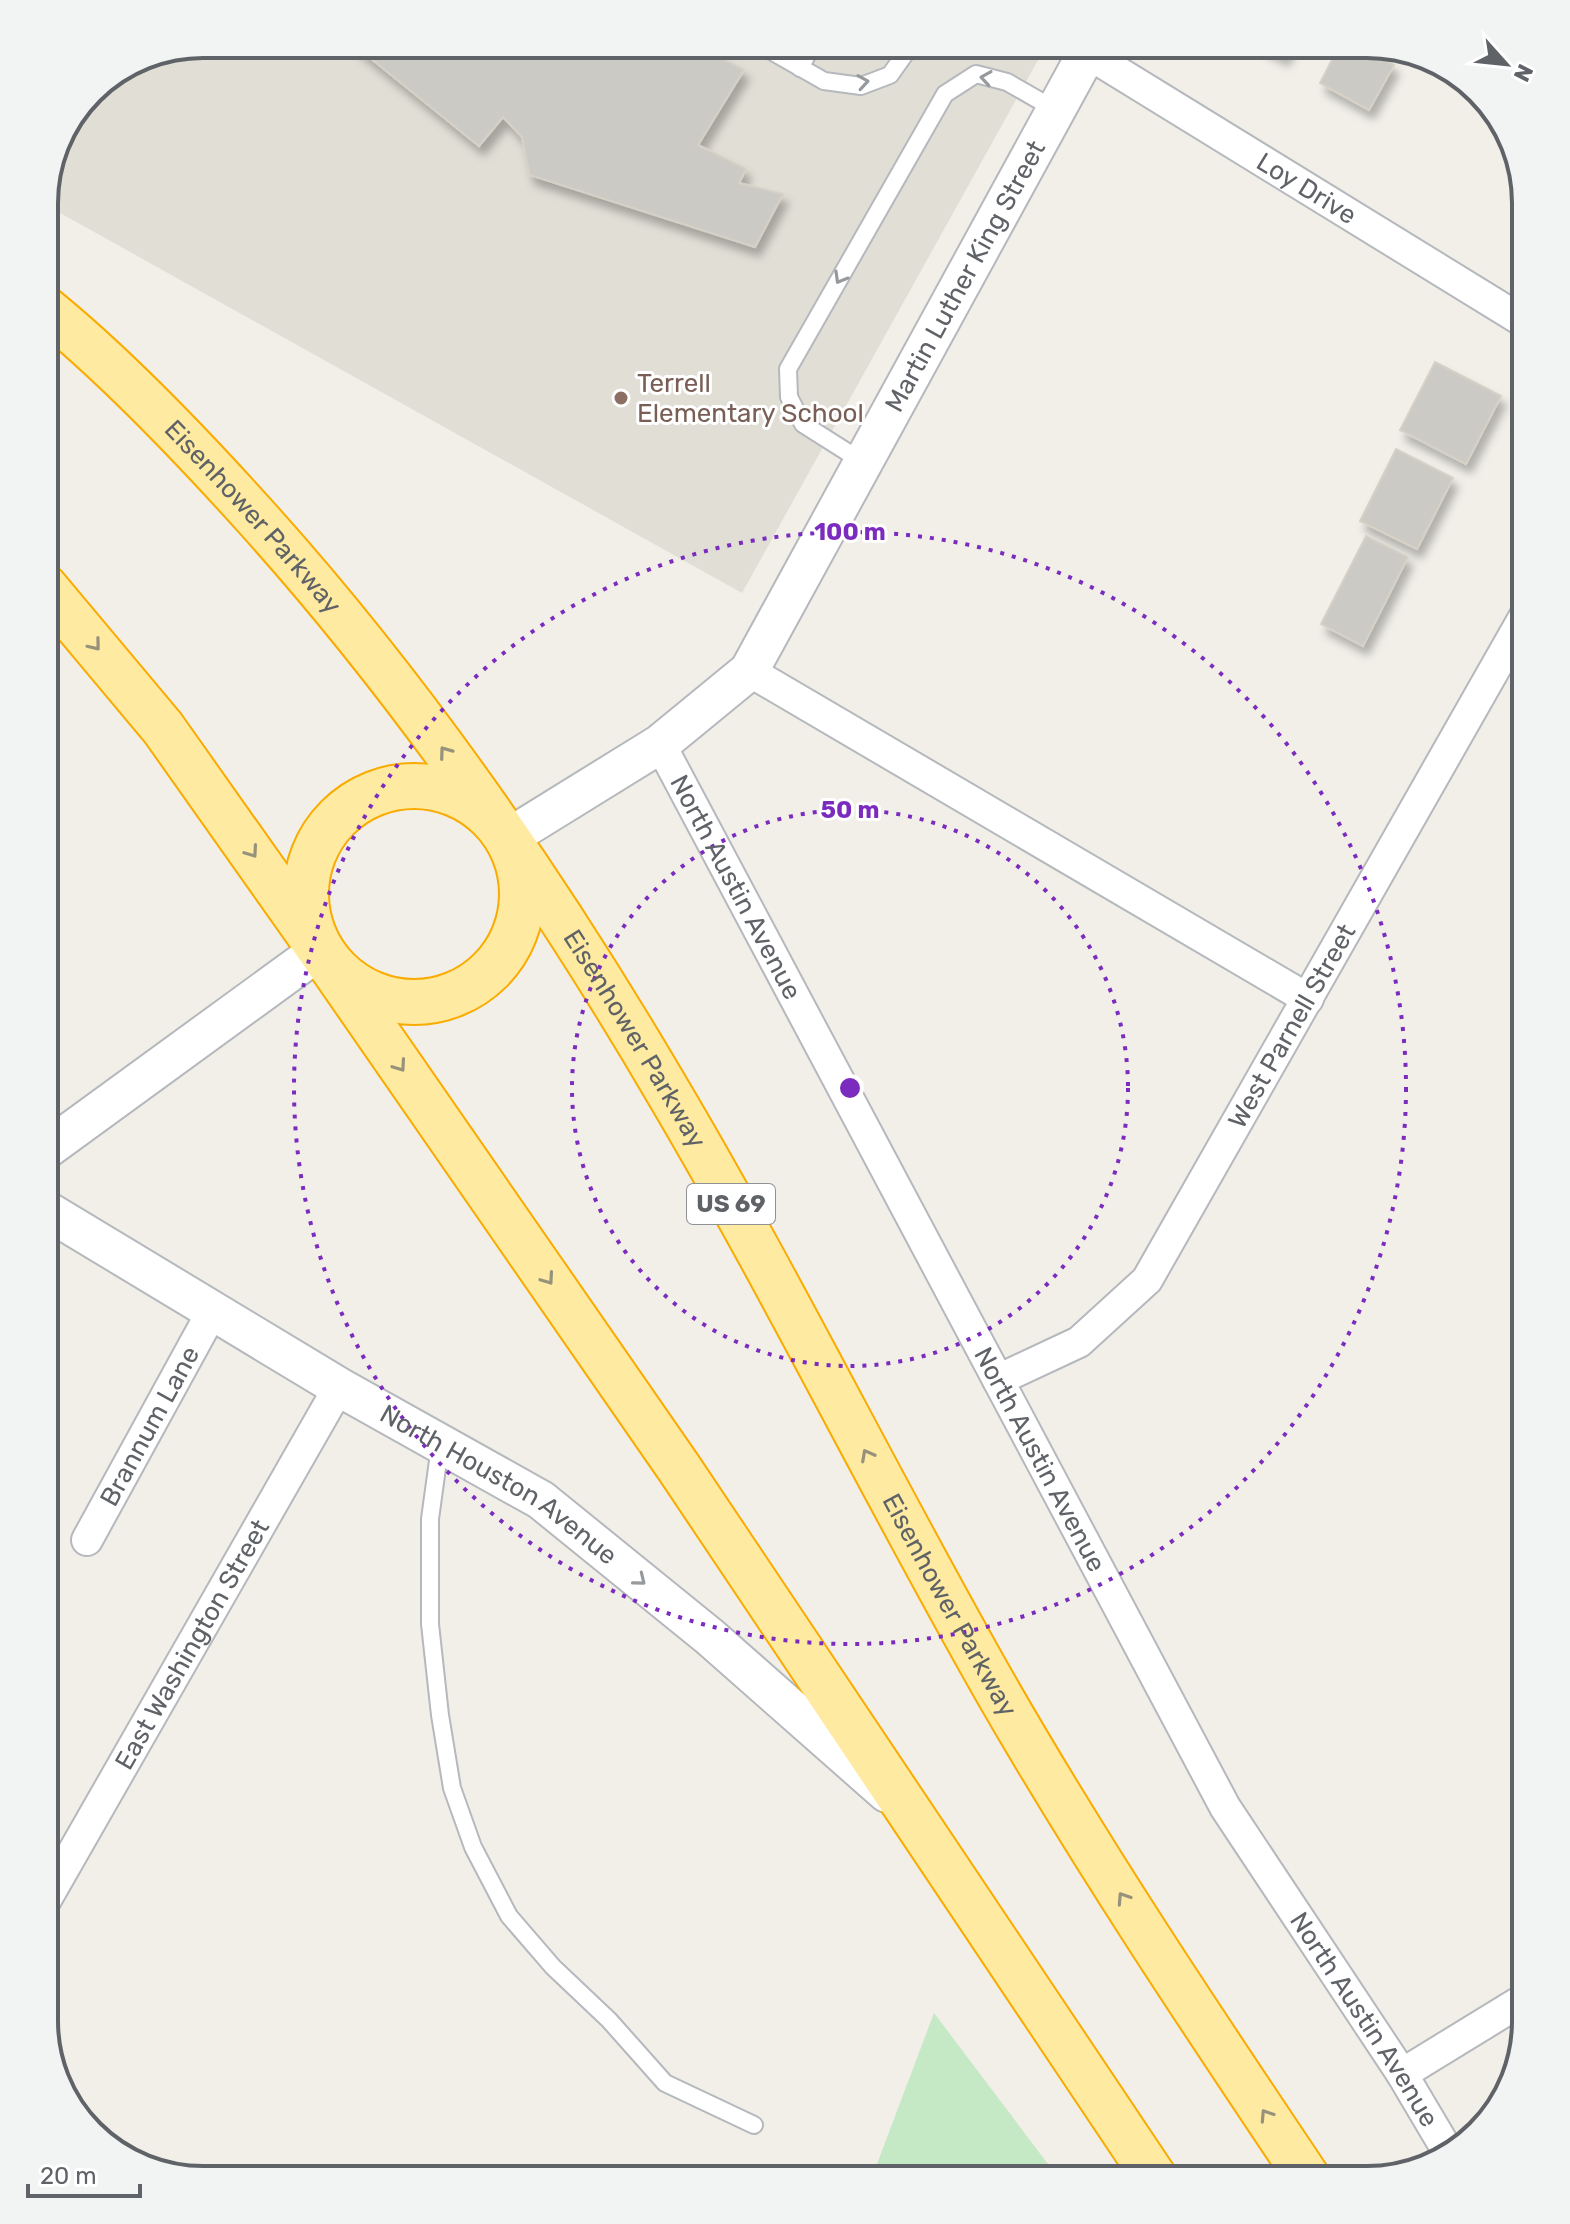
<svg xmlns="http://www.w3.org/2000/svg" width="1570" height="2224" font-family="Rubik,sans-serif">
<defs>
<filter id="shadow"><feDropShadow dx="5" dy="9" stdDeviation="4" flood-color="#0004"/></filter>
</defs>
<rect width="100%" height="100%" fill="#f1efe8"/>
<!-- education -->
<polygon fill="#e1ded6" points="203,44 1047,44 742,593 44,204 44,193 61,132 98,84 143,56"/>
<!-- green -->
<polygon fill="#c5e8c5" points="934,2013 1060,2180 871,2180"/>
<!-- building -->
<g fill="#cccac5" stroke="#d6d1c6" stroke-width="2" filter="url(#shadow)">
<polygon points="353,44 696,44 744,70 698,145 746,169 739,183 783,194 755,247 530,175 522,137 503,117 479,146"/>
<polygon points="1259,44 1290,44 1284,57"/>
<polygon points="1340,44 1356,44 1394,65 1369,110 1320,83"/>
<polygon points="1435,362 1501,396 1466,464 1400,430"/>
<polygon points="1396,449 1453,478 1417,549 1360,521"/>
<polygon points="1366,536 1408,557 1363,646 1321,624"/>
</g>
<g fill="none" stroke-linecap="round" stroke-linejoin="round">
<defs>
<g id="service">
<polyline points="759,44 824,81 861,86 890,75 912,44"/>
<polyline points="800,68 813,44"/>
<polyline points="863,462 803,424 789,397 788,369 945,94 976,74 1007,82 1056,110"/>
<polyline points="440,1446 430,1519 430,1624 440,1715 452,1788 473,1847 509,1916 553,1967 609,2020 665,2083 754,2125"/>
</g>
<g id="minor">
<path id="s1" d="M1087 53 1526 323"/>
<polyline points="749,671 1308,999"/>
<path id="s2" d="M660 744 1225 1807 1402 2074 1450 2155"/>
<path id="s3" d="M998 1380 1079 1342 1147 1280 1526 614"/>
<path id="s4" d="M87 1540 212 1312"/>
<path id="s5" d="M44 1903 339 1387"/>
<polyline points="1402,2074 1526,1998"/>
</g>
<g id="tertiary">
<path id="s6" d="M508 838 660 744 749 671 1092 44"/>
<polyline points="44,1151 320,950"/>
<path id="s7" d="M44 1209 339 1387 541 1500 710 1637 887 1793"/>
</g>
<g id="trunk">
<path id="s8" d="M44 308C118 368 191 445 255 516 413 691 548 887 667 1090 783 1286 883 1491 996 1689 1093 1858 1201 2019 1309 2180"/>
<polyline points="44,586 163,728 320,950 679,1468 1156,2180"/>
<circle cx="414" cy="894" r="108"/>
</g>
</defs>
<!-- service casing -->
<use href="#service" stroke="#b5b8bc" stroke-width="20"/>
<!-- minor casing -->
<use href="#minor" stroke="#b5b8bc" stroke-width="34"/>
<!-- tertiary casing -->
<use href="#tertiary" stroke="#b5b8bc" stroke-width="42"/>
<!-- trunk casing -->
<use href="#trunk" stroke="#f9ab00" stroke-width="48"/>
<!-- service -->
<use href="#service" stroke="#fff" stroke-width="16"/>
<!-- minor -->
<use href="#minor" stroke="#fff" stroke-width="30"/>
<!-- tertiary -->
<use href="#tertiary" stroke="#fff" stroke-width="38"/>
<!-- trunk -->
<use href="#trunk" stroke="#feeaa1" stroke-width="44"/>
</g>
<!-- one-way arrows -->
<defs><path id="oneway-chevron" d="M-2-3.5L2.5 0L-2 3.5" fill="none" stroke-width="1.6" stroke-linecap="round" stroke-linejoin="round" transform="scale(2)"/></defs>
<g stroke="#979a9d">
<use href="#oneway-chevron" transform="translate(986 78) rotate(-171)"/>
<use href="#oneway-chevron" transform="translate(863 82) rotate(-9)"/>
<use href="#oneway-chevron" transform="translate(840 278) rotate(120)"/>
<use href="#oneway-chevron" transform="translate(640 1580) rotate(39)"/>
</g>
<g stroke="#97927c">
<use href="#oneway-chevron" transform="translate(95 645) rotate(51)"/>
<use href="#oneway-chevron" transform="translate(445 752) rotate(-126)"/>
<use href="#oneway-chevron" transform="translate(252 852) rotate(55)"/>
<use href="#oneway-chevron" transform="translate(400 1066) rotate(55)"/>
<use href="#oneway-chevron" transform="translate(548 1279) rotate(55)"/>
<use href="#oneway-chevron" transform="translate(867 1455) rotate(-118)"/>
<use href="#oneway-chevron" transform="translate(1123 1898) rotate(-123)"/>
<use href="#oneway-chevron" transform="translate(1266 2115) rotate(-123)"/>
</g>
<!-- distance rings -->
<g fill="none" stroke="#7b2cbf" stroke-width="4" stroke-dasharray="4 8">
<circle cx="850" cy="1088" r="278"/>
<circle cx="850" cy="1088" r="556"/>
</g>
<!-- markers -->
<circle fill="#8d6e63" stroke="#fff" stroke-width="3" cx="621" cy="398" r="8"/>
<g text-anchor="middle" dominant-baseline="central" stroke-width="6" stroke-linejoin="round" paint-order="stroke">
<!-- shield labels -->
<rect fill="#fff" stroke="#8f9295" stroke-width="2" x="687" y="1184" width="88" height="40" rx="6"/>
<g font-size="24" font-weight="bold" fill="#5f6368">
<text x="731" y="1204">US 69</text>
</g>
<!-- street labels -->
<g font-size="26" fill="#5f6368" stroke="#fff">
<text stroke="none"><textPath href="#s1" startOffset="258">Loy Drive</textPath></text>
<text stroke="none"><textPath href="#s6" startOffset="744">Martin Luther King Street</textPath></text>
<text stroke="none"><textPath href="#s8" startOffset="296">Eisenhower Parkway</textPath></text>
<text stroke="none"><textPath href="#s2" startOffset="162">North Austin Avenue</textPath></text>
<text stroke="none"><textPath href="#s3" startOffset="474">West Parnell Street</textPath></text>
<text stroke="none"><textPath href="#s8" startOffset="944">Eisenhower Parkway</textPath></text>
<text stroke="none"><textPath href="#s4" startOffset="130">Brannum Lane</textPath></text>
<text stroke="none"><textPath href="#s2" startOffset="810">North Austin Avenue</textPath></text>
<text stroke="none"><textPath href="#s7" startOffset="532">North Houston Avenue</textPath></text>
<text stroke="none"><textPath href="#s8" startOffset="1592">Eisenhower Parkway</textPath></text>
<text stroke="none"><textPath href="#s5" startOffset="298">East Washington Street</textPath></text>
<text stroke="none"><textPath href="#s2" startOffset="1458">North Austin Avenue</textPath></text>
</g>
<!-- education labels -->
<g font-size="26" fill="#785e54" stroke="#fff" text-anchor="start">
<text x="637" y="383">Terrell<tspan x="637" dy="30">Elementary School</tspan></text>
</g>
</g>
<!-- crop -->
<path d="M0 0H1570V2224H0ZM203 58H1367A145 145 0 0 1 1512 203V2021A145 145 0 0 1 1367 2166H203A145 145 0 0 1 58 2021V203A145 145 0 0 1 203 58Z" fill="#f2f3f3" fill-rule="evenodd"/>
<path fill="none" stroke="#5f6368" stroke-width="4" d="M203 58H1367A145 145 0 0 1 1512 203V2021A145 145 0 0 1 1367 2166H203A145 145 0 0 1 58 2021V203A145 145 0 0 1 203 58Z"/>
<circle cx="850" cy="1088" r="12" fill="#7b2cbf" stroke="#fff" stroke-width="4"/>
<g font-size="24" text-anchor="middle" font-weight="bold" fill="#7b2cbf" stroke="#fff" stroke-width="6" stroke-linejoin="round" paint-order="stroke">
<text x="850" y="540">100 m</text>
<text x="850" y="818">50 m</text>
</g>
<!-- north arrow -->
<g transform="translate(1506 64) rotate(117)" stroke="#ffffff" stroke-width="6" paint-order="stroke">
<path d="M0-6L14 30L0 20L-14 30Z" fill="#5f6368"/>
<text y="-12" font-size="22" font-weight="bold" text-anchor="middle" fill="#5f6368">N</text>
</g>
<!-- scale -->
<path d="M28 2184v12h112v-12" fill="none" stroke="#5f6368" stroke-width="4"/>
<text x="40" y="2184" font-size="24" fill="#5f6368" stroke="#ffffff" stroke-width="6" paint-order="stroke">20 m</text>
</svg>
